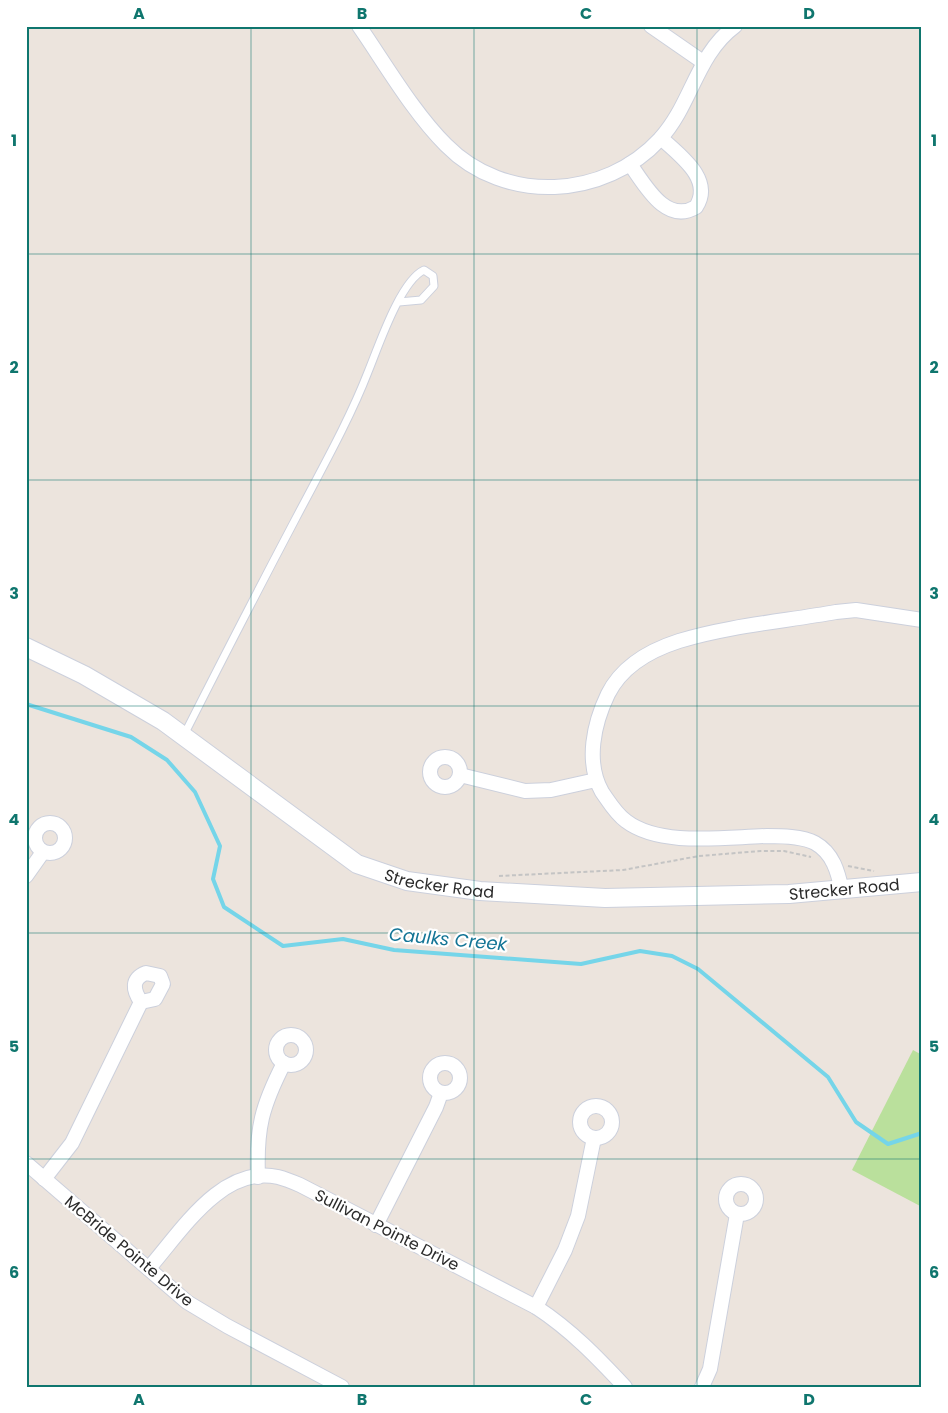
<svg xmlns="http://www.w3.org/2000/svg" width="948" height="1413" font-family="Poppins,sans-serif">
<rect width="100%" height="100%" fill="#ece4dd"/>
<!-- green -->
<polygon fill="#bae09c" points="913,1050 922,1055 922,1207 852,1170"/>
<g fill="none" stroke-linecap="round" stroke-linejoin="round">
<!-- stream -->
<polyline stroke="#75d5e9" stroke-width="4" points="26,704 131,737 167,760 195,792 220,846 213,879 224,907 283,946 343,939 394,950 581,964 640,951 672,956 698,969 828,1077 856,1122 888,1144 922,1133"/>
<defs>
<path id="service" d="M184 735C221 662 258 590 296 518 320 472 349 421 368 372 378 348 400 281 424 270L433 276 434 286 421 300 399 302"/>
<g id="minor">
<path d="M359 26C386 65 413 112 446 145 505 205 605 199 660 139 692 104 696 55 735 26"/>
<polyline points="651,26 703,62"/>
<path d="M630 164C645 185 666 225 696 207 714 179 679 155 661 138"/>
<circle cx="445" cy="772" r="15"/>
<polyline points="460,775 525,791 551,790 596,780"/>
<circle cx="50" cy="838" r="15"/>
<polyline points="26,876 43,852"/>
<path d="M842 891C838 872 833 853 815 843 802 836 781 836 767 836 725 837 660 847 626 821 616 814 609 802 602 792 585 762 594 723 608 694 622 666 651 650 679 641 727 626 786 621 836 612L856 610 922 620"/>
<path d="M146 973 160 976 163 984 155 999 141 1002C133 990 131 979 146 973Z"/>
<circle cx="291" cy="1050" r="15"/>
<circle cx="445" cy="1078" r="15"/>
<circle cx="596" cy="1122" r="16"/>
<polyline points="26,1163 187,1302 227,1326 342,1387"/>
<path d="M258 1177C256 1128 262 1106 284 1063"/>
<polyline points="44,1179 72,1143 141,1002"/>
<circle cx="741" cy="1199" r="15"/>
<polyline points="376,1225 436,1107 441,1093"/>
<path d="M149 1268C180 1233 222 1164 278 1177 286 1179 293 1182 300 1185L536 1307C571 1330 597 1357 625 1387"/>
<polyline points="536,1307 565,1250 578,1216 594,1138"/>
<polyline points="702,1387 710,1369 737,1214"/>
</g>
<g id="tertiary">
<path id="s1" d="M26 647 84 675 163 721 357 864 407 881 480 891 605 898 789 894 922 882"/>
</g>
</defs>
<!-- service casing -->
<use href="#service" stroke="#ccd0dc" stroke-width="9"/>
<!-- minor casing -->
<use href="#minor" stroke="#ccd0dc" stroke-width="16"/>
<!-- tertiary casing -->
<use href="#tertiary" stroke="#ccd0dc" stroke-width="20"/>
<!-- path -->
<g stroke="#c4c4c4" stroke-width="2" stroke-dasharray="4 2.5" stroke-linecap="butt">
<polyline points="848,866 874,871"/>
<polyline points="499,876 623,870 699,856 761,851 784,851 811,857"/>
</g>
<!-- service -->
<use href="#service" stroke="#fff" stroke-width="7"/>
<!-- minor -->
<use href="#minor" stroke="#fff" stroke-width="14"/>
<!-- tertiary -->
<use href="#tertiary" stroke="#fff" stroke-width="18"/>
</g>
<!-- grid -->
<path fill="none" stroke="#0f766e" stroke-width="1" stroke-opacity="0.55" d="M251 26V1387M474 26V1387M697 26V1387M26 254H922M26 480H922M26 706H922M26 933H922M26 1159H922"/>
<g text-anchor="middle" dominant-baseline="central" stroke-width="4.5" stroke-linejoin="round" paint-order="stroke">
<!-- street labels -->
<g font-size="16" fill="#2b2b2b" stroke="#fff">
<text stroke="none"><textPath href="#s1" startOffset="482">Strecker Road</textPath></text>
<text stroke="none"><textPath href="#s1" startOffset="888">Strecker Road</textPath></text>
<text transform="translate(387 1230) rotate(27)">Sullivan Pointe Drive</text>
<text transform="translate(129 1251) rotate(40)">McBride Pointe Drive</text>
</g>
<!-- water labels -->
<g font-size="18" font-style="italic" fill="#147596" stroke="#fff">
<text transform="translate(448 939) rotate(5)">Caulks Creek</text>
</g>
</g>
<!-- border -->
<rect width="948" height="1413" fill="none" stroke="#ffffff" stroke-width="55"/>
<rect x="28" y="28" width="892" height="1358" fill="none" stroke="#0f766e" stroke-width="2"/>
<g font-size="16" text-anchor="middle" font-weight="bold" fill="#0f766e">
<text x="139" y="19">A</text>
<text x="362" y="19">B</text>
<text x="586" y="19">C</text>
<text x="809" y="19">D</text>
<text x="14" y="146">1</text>
<text x="934" y="146">1</text>
<text x="14" y="373">2</text>
<text x="934" y="373">2</text>
<text x="14" y="599">3</text>
<text x="934" y="599">3</text>
<text x="14" y="825">4</text>
<text x="934" y="825">4</text>
<text x="14" y="1052">5</text>
<text x="934" y="1052">5</text>
<text x="14" y="1278">6</text>
<text x="934" y="1278">6</text>
<text x="139" y="1405">A</text>
<text x="362" y="1405">B</text>
<text x="586" y="1405">C</text>
<text x="809" y="1405">D</text>
</g>
</svg>
